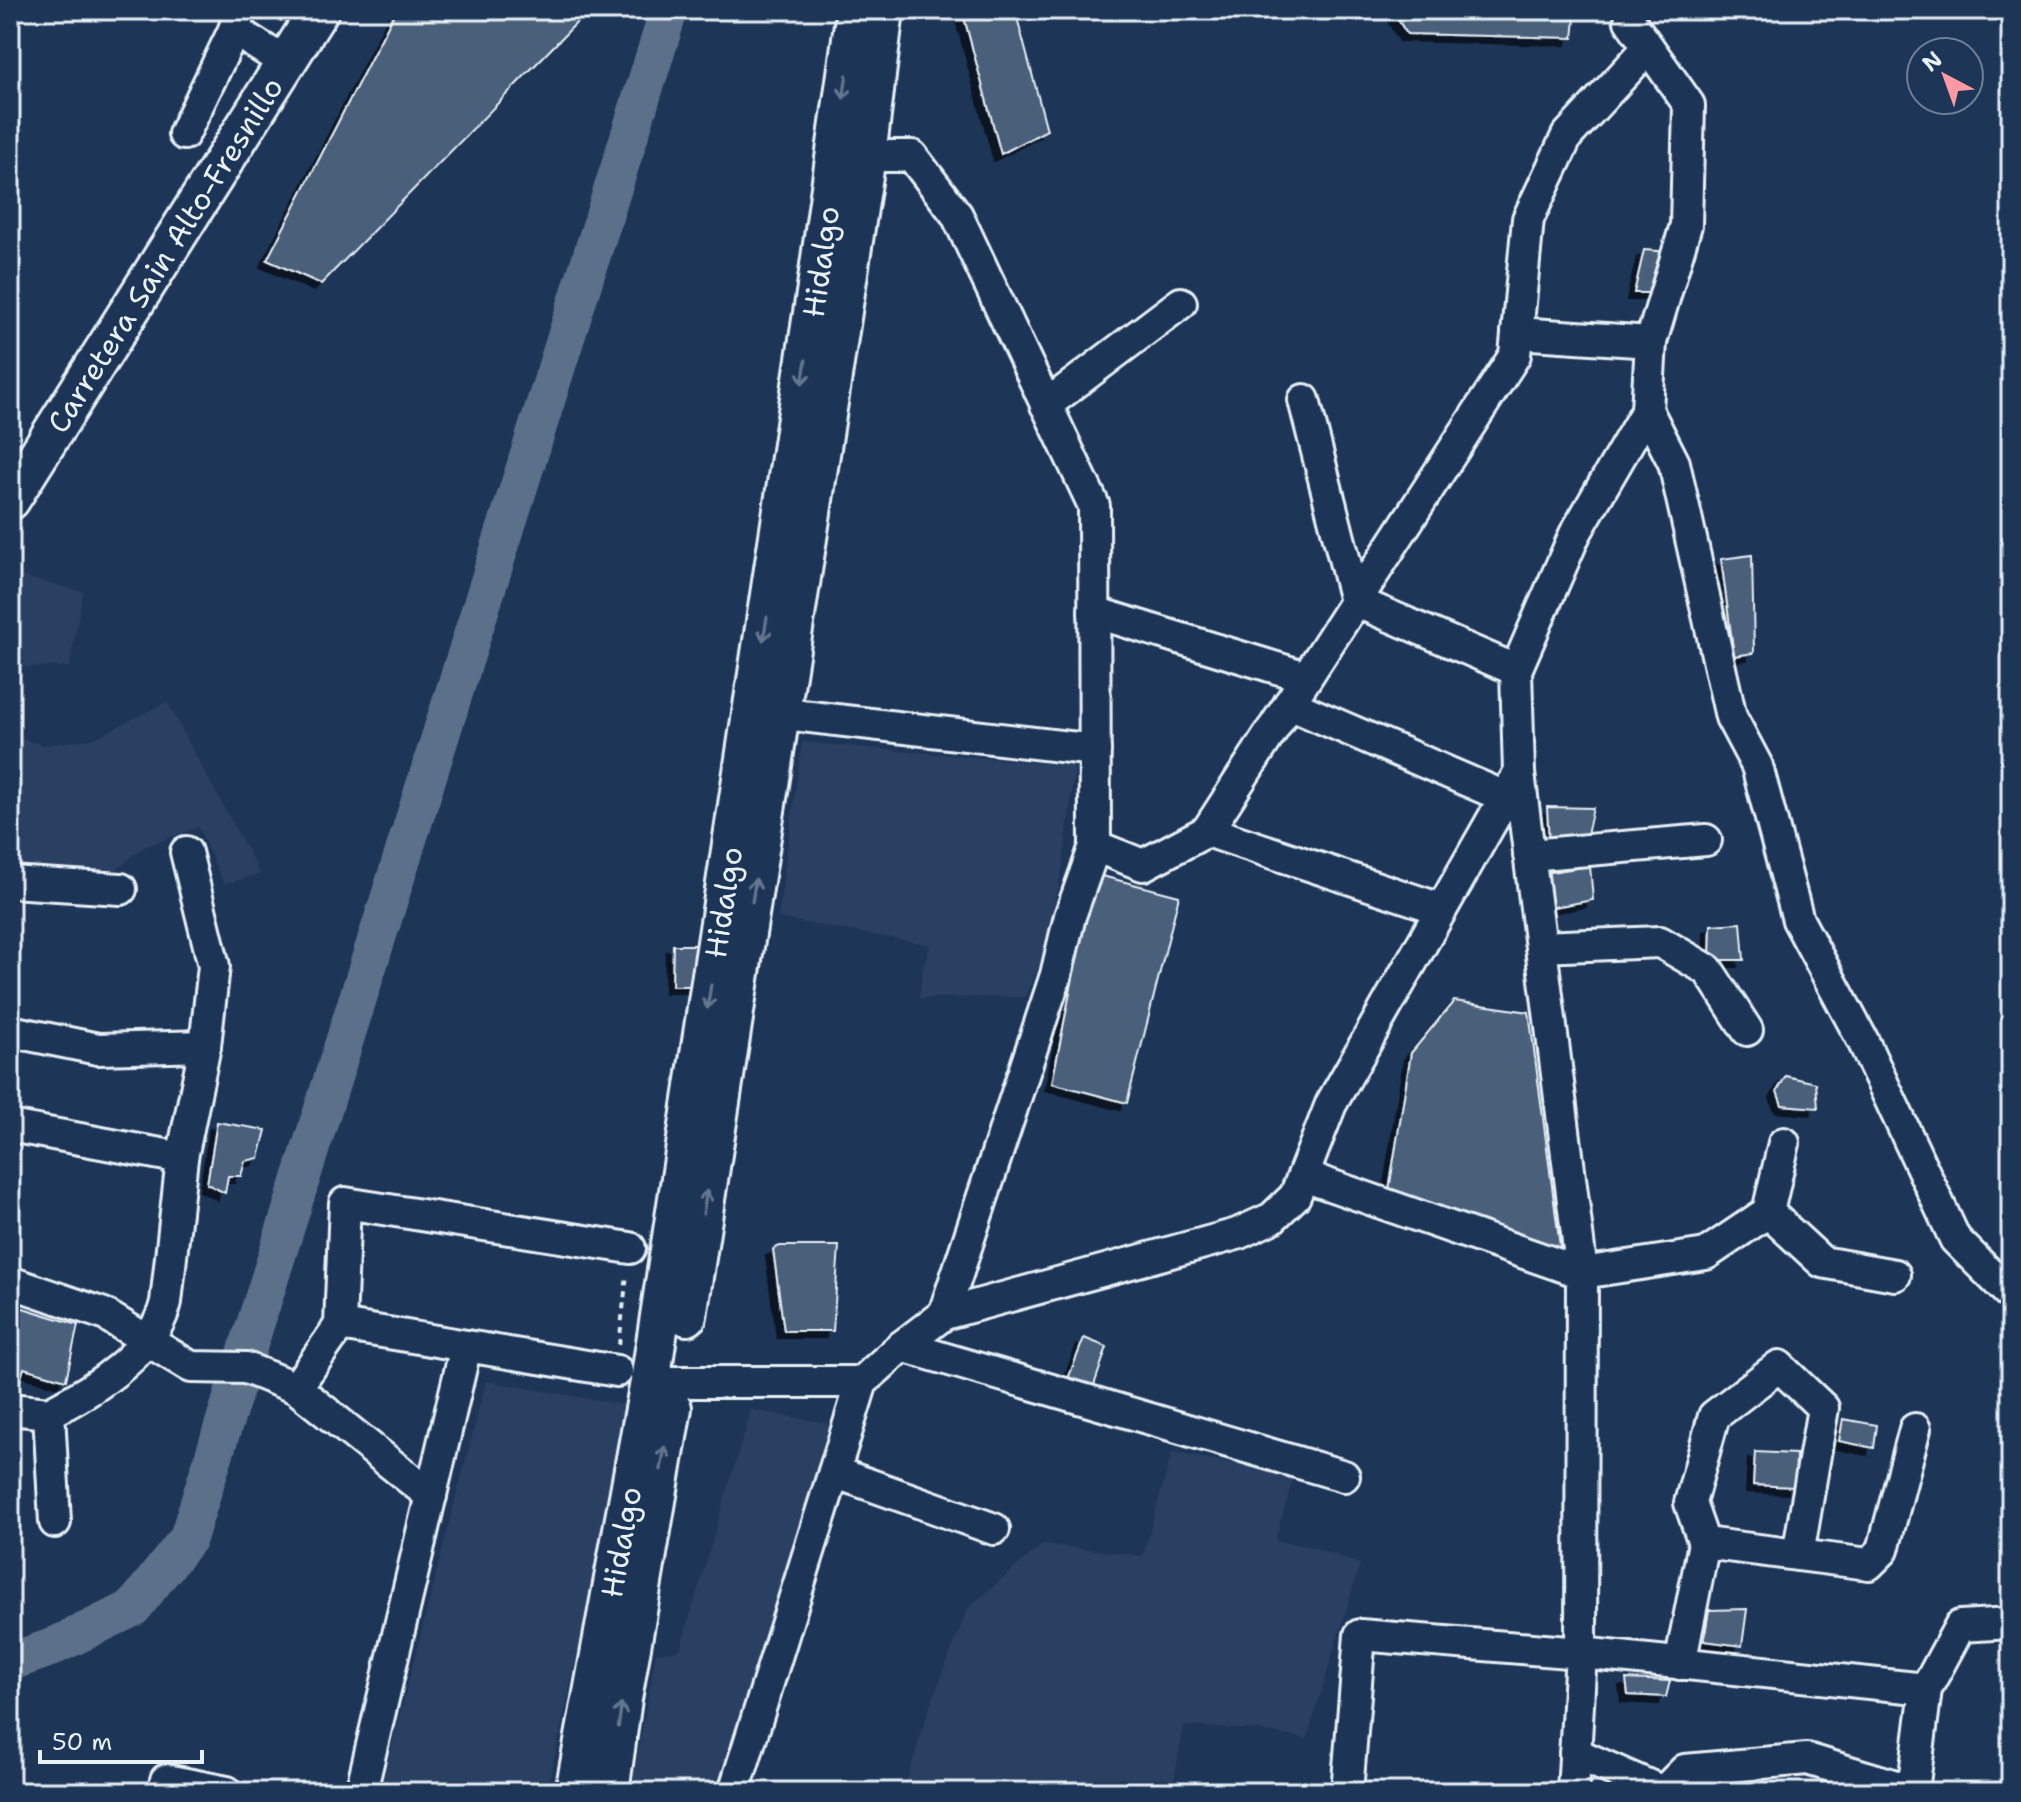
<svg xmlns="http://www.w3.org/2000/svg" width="2021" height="1802" font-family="'Shantell Sans',sans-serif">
<defs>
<filter id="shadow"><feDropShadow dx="-7" dy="7" stdDeviation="0" flood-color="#0009"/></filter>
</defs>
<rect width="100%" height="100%" fill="#1d3557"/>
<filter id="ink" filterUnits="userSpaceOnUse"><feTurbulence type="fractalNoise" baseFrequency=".0125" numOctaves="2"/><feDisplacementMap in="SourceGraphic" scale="16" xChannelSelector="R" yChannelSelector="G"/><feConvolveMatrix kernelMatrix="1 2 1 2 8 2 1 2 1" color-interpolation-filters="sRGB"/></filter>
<g filter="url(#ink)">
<!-- built -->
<g fill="#2a4162">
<polygon points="20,576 83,592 69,667 17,667 18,738 43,745 93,739 167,702 260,874 224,884 198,827 142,848 108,877 10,872 10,588"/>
<polygon points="802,742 1075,766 1063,864 1041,961 1025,997 919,998 924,963 931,945 778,918"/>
<polygon points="486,1381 631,1406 547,1792 380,1792"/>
<polygon points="751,1410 833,1424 716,1792 631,1792 656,1653 680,1650"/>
<polygon points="1172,1452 1294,1475 1275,1541 1313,1547 1360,1564 1307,1739 1257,1730 1184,1726 1172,1791 1126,1782 1119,1792 903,1792 930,1706 968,1608 1043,1544 1143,1556"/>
</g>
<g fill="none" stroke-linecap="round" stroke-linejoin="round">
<!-- river -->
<polyline stroke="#5d7089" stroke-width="38" points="10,1662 50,1648 133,1608 188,1538 669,10"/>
</g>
<!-- building -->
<g fill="#495e7a" stroke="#e8f1f8" stroke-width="2" filter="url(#shadow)">
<polygon points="396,10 589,10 321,284 267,260"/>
<polygon points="962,10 1015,10 1047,130 1001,154"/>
<polygon points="1392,10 1559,10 1575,19 1573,38 1407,34"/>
<polygon points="1644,250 1671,252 1657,293 1634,293"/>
<polygon points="1752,555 1754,653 1734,656 1721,559"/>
<polygon points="1547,807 1593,808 1586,839 1549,843"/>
<polygon points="1590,866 1593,900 1548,908 1544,873"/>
<polygon points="1102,876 1179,896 1127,1103 1052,1083 1083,928"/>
<polygon points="1741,923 1744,960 1710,960 1711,925"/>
<polygon points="673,945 702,945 697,986 672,986"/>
<polygon points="1454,1001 1529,1012 1561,1254 1388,1196 1411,1053"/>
<polygon points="1786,1076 1816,1083 1818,1108 1782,1105 1777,1091"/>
<polygon points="217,1122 266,1130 259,1158 245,1161 241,1176 228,1176 225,1193 207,1184"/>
<polygon points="780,1246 839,1246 833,1331 784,1331 773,1249"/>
<polygon points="10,1304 78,1325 66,1380 24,1368 14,1399 10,1399"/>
<polygon points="1084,1338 1107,1347 1092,1391 1066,1384"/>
<polygon points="1843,1419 1877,1425 1874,1448 1839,1441"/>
<polygon points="1755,1452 1796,1454 1795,1487 1753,1485"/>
<polygon points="1747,1609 1742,1646 1704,1641 1709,1610"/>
<polygon points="1626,1679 1670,1681 1666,1697 1628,1695"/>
</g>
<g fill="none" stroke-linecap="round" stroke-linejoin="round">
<defs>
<g id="minor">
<polyline points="234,30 286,63"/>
<polyline points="184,134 234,30 240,10"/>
<polyline points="847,153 866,156 912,156 957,215 1094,506 1095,846 1070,916 1056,975 944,1314"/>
<polyline points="1517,333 1651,342"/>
<polyline points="1304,400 1355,601 1516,670"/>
<polyline points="1046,405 1181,303"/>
<polyline points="1647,410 1674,463 1731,717 1757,766 1798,920 1863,1041 1955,1239 2011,1295"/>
<polyline points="1094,612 1306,677"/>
<polyline points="1289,704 1505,797"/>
<polyline points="759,711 1095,750"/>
<polyline points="1207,831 1441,909"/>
<polyline points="1095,846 1143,865 1207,831 1515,355 1528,219 1567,136 1648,48"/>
<polyline points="1529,855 1706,840"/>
<polyline points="10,882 121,889"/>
<polyline points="1541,947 1660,942 1708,970 1747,1030"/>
<polyline points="10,1031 98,1049 205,1046"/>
<polyline points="10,1126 182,1158"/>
<polyline points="1304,1176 1582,1273 1706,1254 1768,1212 1784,1143"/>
<polyline points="1768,1212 1822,1262 1895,1275"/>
<polyline points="10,1282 104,1314 191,1367 246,1368 296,1388 431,1496"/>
<polyline points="340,1325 617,1371"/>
<polyline points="902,1346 1344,1476"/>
<polyline points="650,1382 862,1382"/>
<polyline points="296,1388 340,1325 345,1203 630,1248"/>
<polyline points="10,1409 49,1413"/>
<polyline points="834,1472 994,1529"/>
<path d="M55 1522 49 1413C92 1391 155 1352 166 1302L182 1158 205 1046 214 966 186 852"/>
<polyline points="1704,1543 1690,1503 1714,1416 1779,1366 1823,1408 1798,1555"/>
<polyline points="1680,1664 1704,1543 1869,1564 1883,1550 1915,1429"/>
<polyline points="1926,1689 1960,1626 2011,1623"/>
<polyline points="1575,1753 1663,1792"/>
<polyline points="166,1780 227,1792"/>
<polyline points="361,1792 466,1346"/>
<polyline points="734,1792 862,1382 902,1346 944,1314 1237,1234 1272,1218 1295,1196 1331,1104 1519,773"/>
<polyline points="1347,1792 1360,1635 1581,1653 1926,1689 1913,1791 1807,1759 1685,1770 1663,1792"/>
<polyline points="1573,1792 1581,1653 1582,1273 1519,773 1516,670 1575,534 1647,410 1651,342 1686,225 1689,105 1630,21"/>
</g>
<g id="major">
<path id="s1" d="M10 500 319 10"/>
<polyline points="687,1316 866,156 884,10"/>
<path id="s2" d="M575 1792 650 1382 817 287 856 10"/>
<polyline points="609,1792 622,1699 672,1408"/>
</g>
</defs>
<!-- minor casing -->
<use href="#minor" stroke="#e8f1f8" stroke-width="36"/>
<!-- major casing -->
<use href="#major" stroke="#e8f1f8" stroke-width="44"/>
<!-- path -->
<polyline stroke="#e8f1f8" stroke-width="4" stroke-dasharray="6 6" stroke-linecap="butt" points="619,1345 627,1274"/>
<!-- minor -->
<use href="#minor" stroke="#1d3557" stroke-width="30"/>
<!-- major -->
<use href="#major" stroke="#1d3557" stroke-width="38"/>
</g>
<!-- one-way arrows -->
<defs><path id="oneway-shaft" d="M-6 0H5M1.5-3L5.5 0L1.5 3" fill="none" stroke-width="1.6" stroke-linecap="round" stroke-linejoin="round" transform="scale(2)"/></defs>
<g stroke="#64778f">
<use href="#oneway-shaft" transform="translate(845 87) rotate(98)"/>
<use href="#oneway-shaft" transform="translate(804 372) rotate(99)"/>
<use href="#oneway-shaft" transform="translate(765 629) rotate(99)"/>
<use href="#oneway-shaft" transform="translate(754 890) rotate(-81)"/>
<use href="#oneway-shaft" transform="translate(709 997) rotate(99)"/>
<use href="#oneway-shaft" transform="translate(705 1202) rotate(-81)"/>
<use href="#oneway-shaft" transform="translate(663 1458) rotate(-80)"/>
<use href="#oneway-shaft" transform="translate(620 1715) rotate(-82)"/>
</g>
</g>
<g text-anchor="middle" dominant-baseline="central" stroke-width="6" stroke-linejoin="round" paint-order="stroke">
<!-- street labels -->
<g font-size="30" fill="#e8f1f8" stroke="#1d3557">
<text stroke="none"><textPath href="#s1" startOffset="290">Carretera Sain Alto-Fresnillo</textPath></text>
<text stroke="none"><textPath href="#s2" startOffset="1550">Hidalgo</textPath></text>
<text stroke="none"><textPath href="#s2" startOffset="902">Hidalgo</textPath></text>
<text stroke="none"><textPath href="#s2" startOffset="254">Hidalgo</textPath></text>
</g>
</g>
<!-- margin -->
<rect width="2021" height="1802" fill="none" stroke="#1d3557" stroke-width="40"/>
<rect x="20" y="20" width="1981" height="1762" fill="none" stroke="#e8f1f8" stroke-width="3" filter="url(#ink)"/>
<!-- north arrow -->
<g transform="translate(1945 76) rotate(319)"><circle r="38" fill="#1d3557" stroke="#6e8097" stroke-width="2"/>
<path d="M0-6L14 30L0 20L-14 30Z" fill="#ff9aa2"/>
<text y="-12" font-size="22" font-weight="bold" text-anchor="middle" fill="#e8f1f8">N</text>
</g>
<!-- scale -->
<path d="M40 1750v12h162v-12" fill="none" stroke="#e8f1f8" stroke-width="4"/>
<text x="52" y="1750" font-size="24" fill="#e8f1f8" stroke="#1d3557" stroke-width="6" paint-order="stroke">50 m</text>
</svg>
